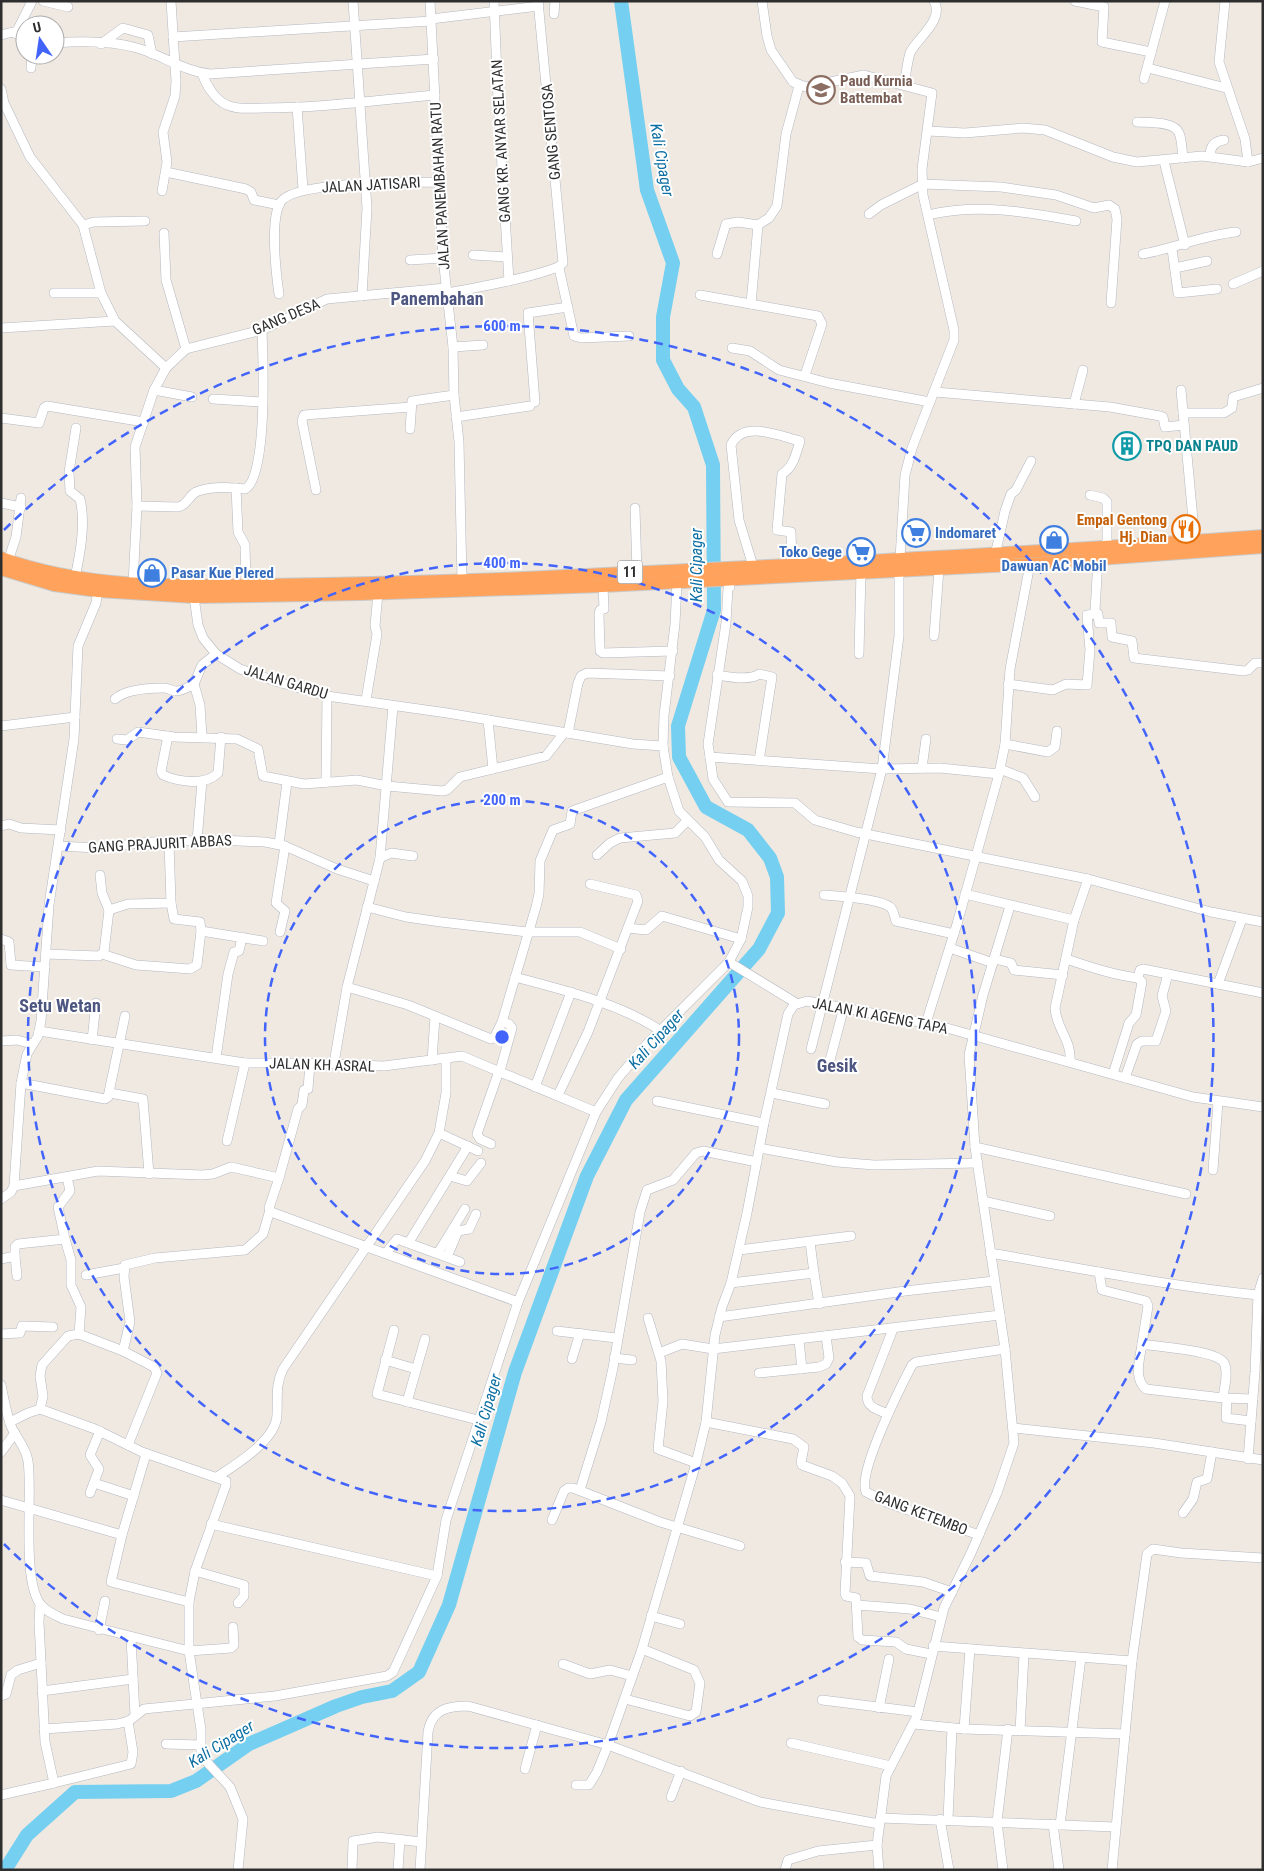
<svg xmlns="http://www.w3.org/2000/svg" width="1264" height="1871" font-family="'Roboto Condensed',sans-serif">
<rect width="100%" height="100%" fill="#efe9e1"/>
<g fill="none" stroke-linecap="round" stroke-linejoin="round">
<!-- river -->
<polyline stroke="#75cff0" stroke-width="14" points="5,1870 27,1835 75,1792 171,1791 196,1781 249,1744 336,1706 362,1697 392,1691 419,1672 449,1605 515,1372 587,1176 626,1100 759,949 778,913 777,877 770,858 748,830 706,807 679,757 678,726 714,610 713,465 694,407 678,389 663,360 663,317 673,263 647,190 621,1"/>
<defs>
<g id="minor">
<polyline points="43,1 68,7"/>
<polyline points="353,1 367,208 362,296"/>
<polyline points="430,1 443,258 453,347 454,395 459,442 462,580"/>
<polyline points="494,1 498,101 509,281"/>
<polyline points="762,1 767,36 771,50 793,82 806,87 864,75 932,93 922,169 923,195 954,330 954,340 912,448 905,475 900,559"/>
<polyline points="1075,1 1104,7 1102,42 1151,52"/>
<polyline points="1225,1 1219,62 1245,139 1248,162"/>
<polyline points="554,14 555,1"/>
<polyline points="431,19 539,6"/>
<polyline points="14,33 25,38"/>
<polyline points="1,35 17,31 32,1"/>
<polyline points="173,37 431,21"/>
<path d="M55 43C81 41 112 41 137 48 162 55 183 71 210 74L434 59"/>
<polyline points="101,44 123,28 148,35 152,54"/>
<polyline points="31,68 32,55"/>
<polyline points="1148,68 1226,88"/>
<path d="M202 73C206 85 215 100 227 105 238 110 253 108 264 108 321 108 379 100 435 95"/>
<polyline points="1144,79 1165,1"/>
<path d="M904 85C906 75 907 63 910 53 916 39 945 20 934 1"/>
<polyline points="1,89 4,103 30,157 83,225 101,293 115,321 166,368"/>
<polyline points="297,107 303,189"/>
<path d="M1137 122C1148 123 1174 121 1179 133 1182 140 1182 150 1183 158"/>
<polyline points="928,131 965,133 1023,128 1045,130 1113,157 1137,162 1202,156 1248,162 1263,158"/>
<path d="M1210 156C1210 146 1215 141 1224 140"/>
<polyline points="1164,161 1185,245"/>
<polyline points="166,172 246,189 251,192 254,200 279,205"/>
<polyline points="162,191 167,162 163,132 175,96 176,81 171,1"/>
<polyline points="869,214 881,205 923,184 1001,187 1056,195 1094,208 1109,205 1115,209 1117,219 1111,303"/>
<path d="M928 215C977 203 1028 212 1076 221"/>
<polyline points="83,225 94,222 145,221"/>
<polyline points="164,233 166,280 186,349"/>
<polyline points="1172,249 1178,293 1217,289"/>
<polyline points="717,254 726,224 738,222 758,225 769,218 777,206 786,134 799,86"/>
<path d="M1143 254C1175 248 1204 235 1236 232"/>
<polyline points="473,255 507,257"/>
<polyline points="410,260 443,258"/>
<polyline points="559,268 574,336 581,338 629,336"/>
<polyline points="1175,268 1207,261"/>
<polyline points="1233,284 1263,271"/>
<polyline points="54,293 101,293"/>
<path d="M447 293C464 290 558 273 563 263L538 1"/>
<path d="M279 294C276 273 270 221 280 203 292 180 413 183 439 182"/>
<polyline points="700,295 818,316 822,324 805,375"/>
<polyline points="751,304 758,225"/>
<polyline points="1,328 115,321"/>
<polyline points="453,347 483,345"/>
<polyline points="732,348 750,351 779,370 829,383 930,402"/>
<polyline points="154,390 192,397"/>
<polyline points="1181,390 1195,541"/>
<polyline points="935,392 1110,407 1160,416 1163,417 1165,427 1184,425"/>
<polyline points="213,399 262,402"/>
<polyline points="535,402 528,313 568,307"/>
<polyline points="1074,404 1083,370"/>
<polyline points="1183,413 1224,413 1232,408 1233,397 1263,388"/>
<polyline points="456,417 530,406"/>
<polyline points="1,418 39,423 44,408 47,406 144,422"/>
<polyline points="410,429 412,401 454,395"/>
<polyline points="236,488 238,532 245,545 246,585"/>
<polyline points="316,490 302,421 304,415 411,407"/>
<polyline points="1090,495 1103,498 1107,502 1107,548"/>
<polyline points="1,503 21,507"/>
<path d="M137 506 178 507C188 505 188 496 196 492 209 486 232 487 245 489 268 478 263 355 262 330"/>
<polyline points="635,508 637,572"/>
<polyline points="995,555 1005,511 1011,494 1016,490 1031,461"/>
<polyline points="8,561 16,537 21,498"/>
<path d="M753 566 739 520 731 445C743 419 779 436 800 441 796 453 794 467 782 474L777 530 791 532 792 564"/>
<path d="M75 578C80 554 86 524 80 499L70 491 69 472 76 428"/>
<polyline points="133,584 137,506 135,447 154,390 166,368 186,349 262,330 327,299 446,288"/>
<polyline points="603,586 604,609 600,610 599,614 600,651 603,653 673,651"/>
<polyline points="730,587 728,588 726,623 708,744 710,757 882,769 940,768 999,774"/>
<polyline points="1095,614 1098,614 1099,623 1111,623 1112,637 1132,641 1134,658 1244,671 1248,670 1255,663 1263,663"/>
<polyline points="934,636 939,569"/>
<polyline points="859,654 861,571"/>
<path d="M717 675C729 677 750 681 759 674L772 677 759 761"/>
<polyline points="194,684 200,705 202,737"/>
<polyline points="1008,684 1053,690 1066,684 1087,685 1090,650 1087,615 1095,614 1095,611 1098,559"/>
<path d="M115 699C126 689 149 688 164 688 169 688 171 691 176 691 182 691 189 687 194 684L202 665 216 654"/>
<polyline points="366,700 377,634 375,626 378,593"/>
<polyline points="488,720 493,769"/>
<polyline points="1,726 75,717"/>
<polyline points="568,733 578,683 581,676 587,673 670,676"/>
<path d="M168 736 161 771 163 775C179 782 205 786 218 773L221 737"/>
<polyline points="117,739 127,740 138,732 174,737 237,739 258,749 263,776 304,784 357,780 387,786 442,791 447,790 460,777 546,756 564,733"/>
<polyline points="1005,744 1048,752 1055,747 1057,731"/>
<polyline points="663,746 664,715 675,624 677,582"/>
<polyline points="710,757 713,779 728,802 795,803 815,820 856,832 1088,879 1211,912 1263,922"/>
<polyline points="922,768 926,739"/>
<polyline points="1000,769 1023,778 1035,797"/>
<polyline points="326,782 327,696"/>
<polyline points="1,826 9,824 21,828 61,830"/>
<polyline points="197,841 202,781"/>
<polyline points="279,844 287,782"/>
<polyline points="59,846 97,848 150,842 217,840 265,842 285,846 337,869 374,881"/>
<polyline points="597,855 610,843 620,838 675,833 687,821"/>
<polyline points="380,858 391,853 413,856"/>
<polyline points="100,875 102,893 109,910"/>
<polyline points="965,894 1074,920"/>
<path d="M824 895C839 896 879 899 890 907 894 910 894 916 896 921L954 934"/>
<polyline points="171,903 174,919 200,922 201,931"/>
<polyline points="367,907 406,917 441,922 527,932 580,932 621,949"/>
<polyline points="628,928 646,930 662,916 741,939"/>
<polyline points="280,932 285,911 276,903 285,846"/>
<polyline points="1,939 9,942 11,965 45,967"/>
<polyline points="950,948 993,963"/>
<polyline points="46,954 99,956 104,952 109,910 128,904 171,903 169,842"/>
<polyline points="102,954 136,965 190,969 197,965 201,931 263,941"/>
<polyline points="995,959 1011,963 1014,970 1063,975"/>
<path d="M1066 959C1090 967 1113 975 1138 978L1140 970 1143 969 1263 993"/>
<polyline points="729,962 796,1003"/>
<path d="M515 977C563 990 619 1003 661 1031"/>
<polyline points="1218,984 1242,919"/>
<polyline points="347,987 408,1005 491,1039 494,1038 502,1022 536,907 539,894 540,861 553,830 570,824 572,811 668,777"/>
<polyline points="926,1023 957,924 999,774 1005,744 1010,669 1030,564"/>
<polyline points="39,1031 245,1063 310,1063 384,1066 462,1056 596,1112"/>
<polyline points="92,1040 96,1003"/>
<polyline points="1,1041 17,1040 32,1044"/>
<polyline points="811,1049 882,769 899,636 899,570"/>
<polyline points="216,1058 228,974 234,952 239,951 242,937"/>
<polyline points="432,1060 435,1017"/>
<polyline points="830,1060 844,1007"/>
<path d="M1070 1061C1072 1041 1056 1028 1055 1008L1074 920 1088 879"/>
<polyline points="334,1063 347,987 380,858 393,706"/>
<polyline points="500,1071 512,1028 509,1024 502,1022"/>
<polyline points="1113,1074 1129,1023 1136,1015 1142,982 1138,978"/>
<polyline points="1125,1078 1137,1044 1142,1041 1156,1041 1166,1011 1162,996 1168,974"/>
<polyline points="21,1083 105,1099 108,1097 125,1016"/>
<polyline points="535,1087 571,992"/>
<polyline points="110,1093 143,1099 149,1174"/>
<polyline points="772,1093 825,1104"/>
<polyline points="558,1095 588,1032 638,901 636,895 590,884"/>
<polyline points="657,1101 764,1123"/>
<polyline points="439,1133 478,1151"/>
<polyline points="227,1141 245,1063"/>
<polyline points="491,1144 480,1139 477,1134 499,1071"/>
<polyline points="975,1147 1186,1194"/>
<polyline points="759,1148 837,1162 874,1165 978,1163"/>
<polyline points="1213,1170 1218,1102"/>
<polyline points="450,1176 467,1181 481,1163"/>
<polyline points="279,1178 298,1109 302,1105 304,1090 308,1089 310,1063"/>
<polyline points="14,1186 98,1171 202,1175 213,1174 231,1167 279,1178 269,1208 271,1212 518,1302"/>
<polyline points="1,1199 11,1192 14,1186 21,1083 27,1054 38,1036 41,1021 49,905 74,739 78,646 96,603 98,591"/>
<polyline points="983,1201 1050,1216"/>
<polyline points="65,1239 71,1260 71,1285 81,1307 79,1334"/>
<polyline points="409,1242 468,1146"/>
<polyline points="810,1242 814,1273"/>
<polyline points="739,1250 851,1236"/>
<polyline points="386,1253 397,1239 460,1262"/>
<polyline points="438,1253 465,1209"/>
<path d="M990 1253C1079 1268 1168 1286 1258 1295"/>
<polyline points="15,1256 17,1276"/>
<polyline points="447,1257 458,1231 469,1229 476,1214"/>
<polyline points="1,1259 15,1256 15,1247 18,1244 65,1239 58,1207 70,1191 67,1177"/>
<polyline points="1099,1272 1102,1290 1146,1301 1148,1306 1142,1344"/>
<polyline points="86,1275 124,1268"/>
<polyline points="731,1283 814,1273 819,1304"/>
<polyline points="719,1317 905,1291 994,1281"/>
<polyline points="648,1318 661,1361 663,1401 658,1449 696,1463"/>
<polyline points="394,1330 377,1394 478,1420"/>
<polyline points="557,1331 616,1338"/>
<polyline points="1,1334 20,1333 22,1326 53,1327"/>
<polyline points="799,1340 802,1369"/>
<polyline points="123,1351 154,1367 157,1373 128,1445"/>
<polyline points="659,1353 682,1344 713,1349 1000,1315"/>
<polyline points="614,1358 632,1360"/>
<polyline points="572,1359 580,1333"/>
<polyline points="385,1360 416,1369"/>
<polyline points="759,1373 819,1367 826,1364 829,1358 826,1336"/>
<path d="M1 1385C4 1399 6 1413 11 1426 16 1438 26 1447 28 1461 33 1492 21 1581 41 1605 47 1612 55 1615 63 1619L189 1651 231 1648 234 1645 233 1627"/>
<path d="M1223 1398C1224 1388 1229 1372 1224 1363 1217 1350 1158 1347 1142 1344 1140 1359 1133 1378 1146 1389L1223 1398 1253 1399"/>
<polyline points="1227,1398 1226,1418 1251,1421"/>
<polyline points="407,1402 425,1339"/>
<polyline points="40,1409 43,1396 40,1376 42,1365 68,1336 79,1334 123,1351 130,1322 124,1277 125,1265 155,1258 245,1250 263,1234 270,1210"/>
<path d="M888 1414C879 1410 867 1408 867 1396L893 1329"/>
<polyline points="10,1422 28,1413 40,1409 95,1429 142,1452 226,1481 226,1485 195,1571 189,1602 189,1651 201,1730 201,1753 205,1760 230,1787 243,1819 238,1870"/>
<polyline points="706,1422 793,1439 804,1447 801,1462 802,1465 832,1476 842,1483 850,1496 845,1593 846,1596 856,1598 858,1637 862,1640 896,1642 906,1649 931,1654"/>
<polyline points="1014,1428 1154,1443 1263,1460"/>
<polyline points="1,1452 15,1433"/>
<polyline points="1248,1459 1255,1372 1258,1295 1263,1278"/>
<path d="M217 1477C237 1464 276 1440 277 1415 278 1398 275 1385 283 1369L425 1161 439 1133 446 1093V1059"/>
<polyline points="94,1483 134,1496"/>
<polyline points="580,1490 601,1422 613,1368 640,1212 647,1190 673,1180 696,1153 703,1151 757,1162"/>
<polyline points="90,1493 99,1469 90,1455 100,1431"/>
<polyline points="1,1500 122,1535 146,1454"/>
<polyline points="1183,1513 1193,1499 1197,1482 1207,1479 1212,1452"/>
<polyline points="552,1520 564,1491 568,1488 573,1488 660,1522 740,1546"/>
<polyline points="211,1524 437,1576"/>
<polyline points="122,1535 111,1582 189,1602"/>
<path d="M979 1535 888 1503 866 1492C857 1473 901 1386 912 1365L916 1362 1005 1349"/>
<polyline points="845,1562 866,1563 870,1576 923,1582 952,1592"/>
<polyline points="195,1571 244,1585 244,1596 238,1603"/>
<polyline points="857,1605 910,1609 941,1617"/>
<polyline points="651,1616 680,1624"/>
<polyline points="99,1630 105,1601"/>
<polyline points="131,1638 135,1715"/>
<polyline points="933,1646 1132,1661"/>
<polyline points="563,1664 590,1674 610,1670 632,1676"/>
<polyline points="42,1691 133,1679"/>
<polyline points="1,1696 6,1694 11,1675 18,1670 41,1663"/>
<polyline points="625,1699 690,1716 696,1712 700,1683 694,1670 642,1649"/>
<polyline points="822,1700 918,1712"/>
<polyline points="879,1708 889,1659"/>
<polyline points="914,1724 964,1729 1125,1734"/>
<polyline points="44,1729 117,1724 129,1721 144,1709 275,1696 387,1676 393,1672 437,1576 446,1520 518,1302 596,1112 618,1078 647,1044 729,962 741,939 748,907 748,896 742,881 719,860 705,837 679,811 668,777 663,746 633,744 447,713 327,696 278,682 240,669 216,654 203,638 198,625 194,597"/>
<polyline points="964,1729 970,1649"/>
<polyline points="1020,1731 1024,1654"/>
<polyline points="791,1743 891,1766"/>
<polyline points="166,1744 201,1745"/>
<polyline points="525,1769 537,1725"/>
<polyline points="54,1783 131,1764 133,1752 128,1721"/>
<polyline points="576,1785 589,1785 597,1772 608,1745 642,1649 696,1463 706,1422 715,1335 722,1307 731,1283 747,1213 764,1123 788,1014 794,1005 807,1001 936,1025 1193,1097 1263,1107"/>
<polyline points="1,1795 54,1783 45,1742 39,1622 40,1604"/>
<polyline points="671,1797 681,1771"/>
<polyline points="880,1818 1115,1827"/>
<polyline points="940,1819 949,1870"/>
<polyline points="948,1819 952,1728"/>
<polyline points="1053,1824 1059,1870"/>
<polyline points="1060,1825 1081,1658"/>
<polyline points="352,1870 353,1841 378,1837 421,1842"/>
<polyline points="398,1870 400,1839"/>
<path d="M420 1870 428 1732C432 1709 448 1706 468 1706L608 1745 760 1802 879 1824"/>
<polyline points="785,1870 788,1860 818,1851 877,1845"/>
<polyline points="879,1870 877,1845 886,1776 917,1716 944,1608 971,1553 997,1493 1014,1443 1005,1349 975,1147 969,1055 983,995 1010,906"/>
<polyline points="1003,1870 997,1822 1008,1729"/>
<polyline points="1112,1870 1132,1661 1147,1554 1153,1549 1181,1553 1263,1558"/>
</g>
<g id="highway">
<path d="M1 558C86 589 176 586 265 585 344 584 422 582 501 579 755 567 1009 555 1263 536"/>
<polyline points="1,569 54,585 98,591 194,597 360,594 603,586 1030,564 1263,547"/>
</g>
</defs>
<!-- minor casing -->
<use href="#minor" stroke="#b4b7c1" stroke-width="10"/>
<!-- highway casing -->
<use href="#highway" stroke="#c9c9c9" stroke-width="14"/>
<!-- minor -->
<use href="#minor" stroke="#fff" stroke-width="9"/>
<!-- highway -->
<use href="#highway" stroke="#ffa35c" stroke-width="12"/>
</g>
<!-- distance rings -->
<g fill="none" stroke="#4264fb" stroke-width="2.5" stroke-dasharray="9 6">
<circle cx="502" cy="1037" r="237"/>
<circle cx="502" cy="1037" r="474"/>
<path d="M4 530A711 711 0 1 1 4 1544"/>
</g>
<!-- icons -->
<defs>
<symbol id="school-ring" viewBox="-11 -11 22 22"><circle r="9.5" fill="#fff" stroke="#8d6e63" stroke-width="1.5"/><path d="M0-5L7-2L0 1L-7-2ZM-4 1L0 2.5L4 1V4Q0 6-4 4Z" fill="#8d6e63"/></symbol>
<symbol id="building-ring" viewBox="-11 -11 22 22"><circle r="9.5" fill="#fff" stroke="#0f9aa8" stroke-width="1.5"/><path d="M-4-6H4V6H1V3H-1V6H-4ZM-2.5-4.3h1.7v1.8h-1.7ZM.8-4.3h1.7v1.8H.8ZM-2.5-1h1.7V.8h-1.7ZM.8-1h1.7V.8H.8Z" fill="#0f9aa8"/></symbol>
<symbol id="restaurant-ring" viewBox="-11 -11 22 22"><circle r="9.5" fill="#fff" stroke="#e8710a" stroke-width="1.5"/><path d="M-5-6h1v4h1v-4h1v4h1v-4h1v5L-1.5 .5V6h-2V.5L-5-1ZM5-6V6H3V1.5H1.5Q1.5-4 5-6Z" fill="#e8710a"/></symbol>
<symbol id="supermarket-ring" viewBox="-11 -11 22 22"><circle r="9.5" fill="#fff" stroke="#3f7fe0" stroke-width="1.5"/><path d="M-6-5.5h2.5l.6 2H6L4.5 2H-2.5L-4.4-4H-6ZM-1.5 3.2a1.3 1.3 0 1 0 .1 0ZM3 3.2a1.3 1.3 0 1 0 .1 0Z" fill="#3f7fe0"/></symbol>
<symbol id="shop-ring" viewBox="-11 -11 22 22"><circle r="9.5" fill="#fff" stroke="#3f7fe0" stroke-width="1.5"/><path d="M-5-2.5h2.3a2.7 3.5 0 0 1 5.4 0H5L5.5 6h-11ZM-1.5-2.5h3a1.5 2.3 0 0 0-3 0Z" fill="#3f7fe0"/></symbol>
</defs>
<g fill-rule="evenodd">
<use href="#school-ring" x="805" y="74" width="32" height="32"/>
<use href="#building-ring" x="1111" y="430" width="32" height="32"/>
<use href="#restaurant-ring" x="1170" y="513" width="32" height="32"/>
<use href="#supermarket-ring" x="900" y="517" width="32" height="32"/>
<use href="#shop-ring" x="1038" y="524" width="32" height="32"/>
<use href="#supermarket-ring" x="845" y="536" width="32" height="32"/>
<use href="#shop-ring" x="136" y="557" width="32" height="32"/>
</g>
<g text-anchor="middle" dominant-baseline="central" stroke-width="4" stroke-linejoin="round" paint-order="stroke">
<!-- shield labels -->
<rect fill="#fff" stroke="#6d6d6d" stroke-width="1" x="617.5" y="560.5" width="25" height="23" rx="4"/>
<g font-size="14" font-weight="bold" fill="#2e2e2e">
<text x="630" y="572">11</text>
</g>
<!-- education labels -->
<g font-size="15" font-weight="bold" fill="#785e54" stroke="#fff" text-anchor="start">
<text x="840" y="81">Paud Kurnia<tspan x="840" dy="17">Battembat</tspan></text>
</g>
<!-- street labels -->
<g font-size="15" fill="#2e2e2e" stroke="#fff">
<text transform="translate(551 132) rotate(-95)">GANG SENTOSA</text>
<text transform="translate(501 141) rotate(-93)">GANG KR. ANYAR SELATAN</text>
<text transform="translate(371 185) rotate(-3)">JALAN JATISARI</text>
<text transform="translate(440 186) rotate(-93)">JALAN PANEMBAHAN RATU</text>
<text transform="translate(286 317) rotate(-23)">GANG DESA</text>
<text transform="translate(286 682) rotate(17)">JALAN GARDU</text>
<text transform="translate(160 844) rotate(-3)">GANG PRAJURIT ABBAS</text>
<text transform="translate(880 1016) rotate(11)">JALAN KI AGENG TAPA</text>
<text transform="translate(322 1065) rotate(2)">JALAN KH ASRAL</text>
<text transform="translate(921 1513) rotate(21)">GANG KETEMBO</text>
</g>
<!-- culture labels -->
<g font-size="15" font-weight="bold" fill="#0d838f" stroke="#fff" text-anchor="start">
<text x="1146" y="446">TPQ DAN PAUD</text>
</g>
<!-- food labels -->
<g font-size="15" font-weight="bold" fill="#c56008" stroke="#fff" text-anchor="end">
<text x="1167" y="520">Empal Gentong<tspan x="1167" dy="17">Hj. Dian</tspan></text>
</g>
<!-- shop labels -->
<g font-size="15" font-weight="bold" fill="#366cbe" stroke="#fff" text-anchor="start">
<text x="935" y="533">Indomaret</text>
<text x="842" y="552" text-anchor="end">Toko Gege</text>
<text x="1054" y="566" text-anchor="middle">Dawuan AC Mobil</text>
<text x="171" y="573">Pasar Kue Plered</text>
</g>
<!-- water labels -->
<g font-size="16" font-style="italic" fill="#0d6fa3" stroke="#fff">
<text transform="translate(662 160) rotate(80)">Kali Cipager</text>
<text transform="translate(696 565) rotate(-90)">Kali Cipager</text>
<text transform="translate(656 1039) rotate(-48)">Kali Cipager</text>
<text transform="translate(486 1410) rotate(-74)">Kali Cipager</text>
<text transform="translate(221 1744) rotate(-32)">Kali Cipager</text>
</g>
<!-- quarter labels -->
<g font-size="18" font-weight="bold" fill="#4d5680" stroke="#fff">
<text x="437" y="298">Panembahan</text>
<text x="60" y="1005">Setu Wetan</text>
<text x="837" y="1065">Gesik</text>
</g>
</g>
<circle cx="502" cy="1037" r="8" fill="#4264fb" stroke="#fff" stroke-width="2.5"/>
<g font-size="15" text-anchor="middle" font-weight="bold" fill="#4264fb" stroke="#fff" stroke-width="4" stroke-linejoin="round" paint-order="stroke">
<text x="502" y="331">600 m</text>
<text x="502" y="568">400 m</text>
<text x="502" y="805">200 m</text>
</g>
<!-- border -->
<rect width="1264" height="1871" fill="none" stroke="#2e2e2e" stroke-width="5"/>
<!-- north arrow -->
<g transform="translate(40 40) rotate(347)"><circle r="24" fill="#ffffff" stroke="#ababab"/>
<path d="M0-4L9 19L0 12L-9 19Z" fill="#4264fb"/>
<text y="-8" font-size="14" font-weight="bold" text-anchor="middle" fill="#2e2e2e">U</text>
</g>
</svg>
